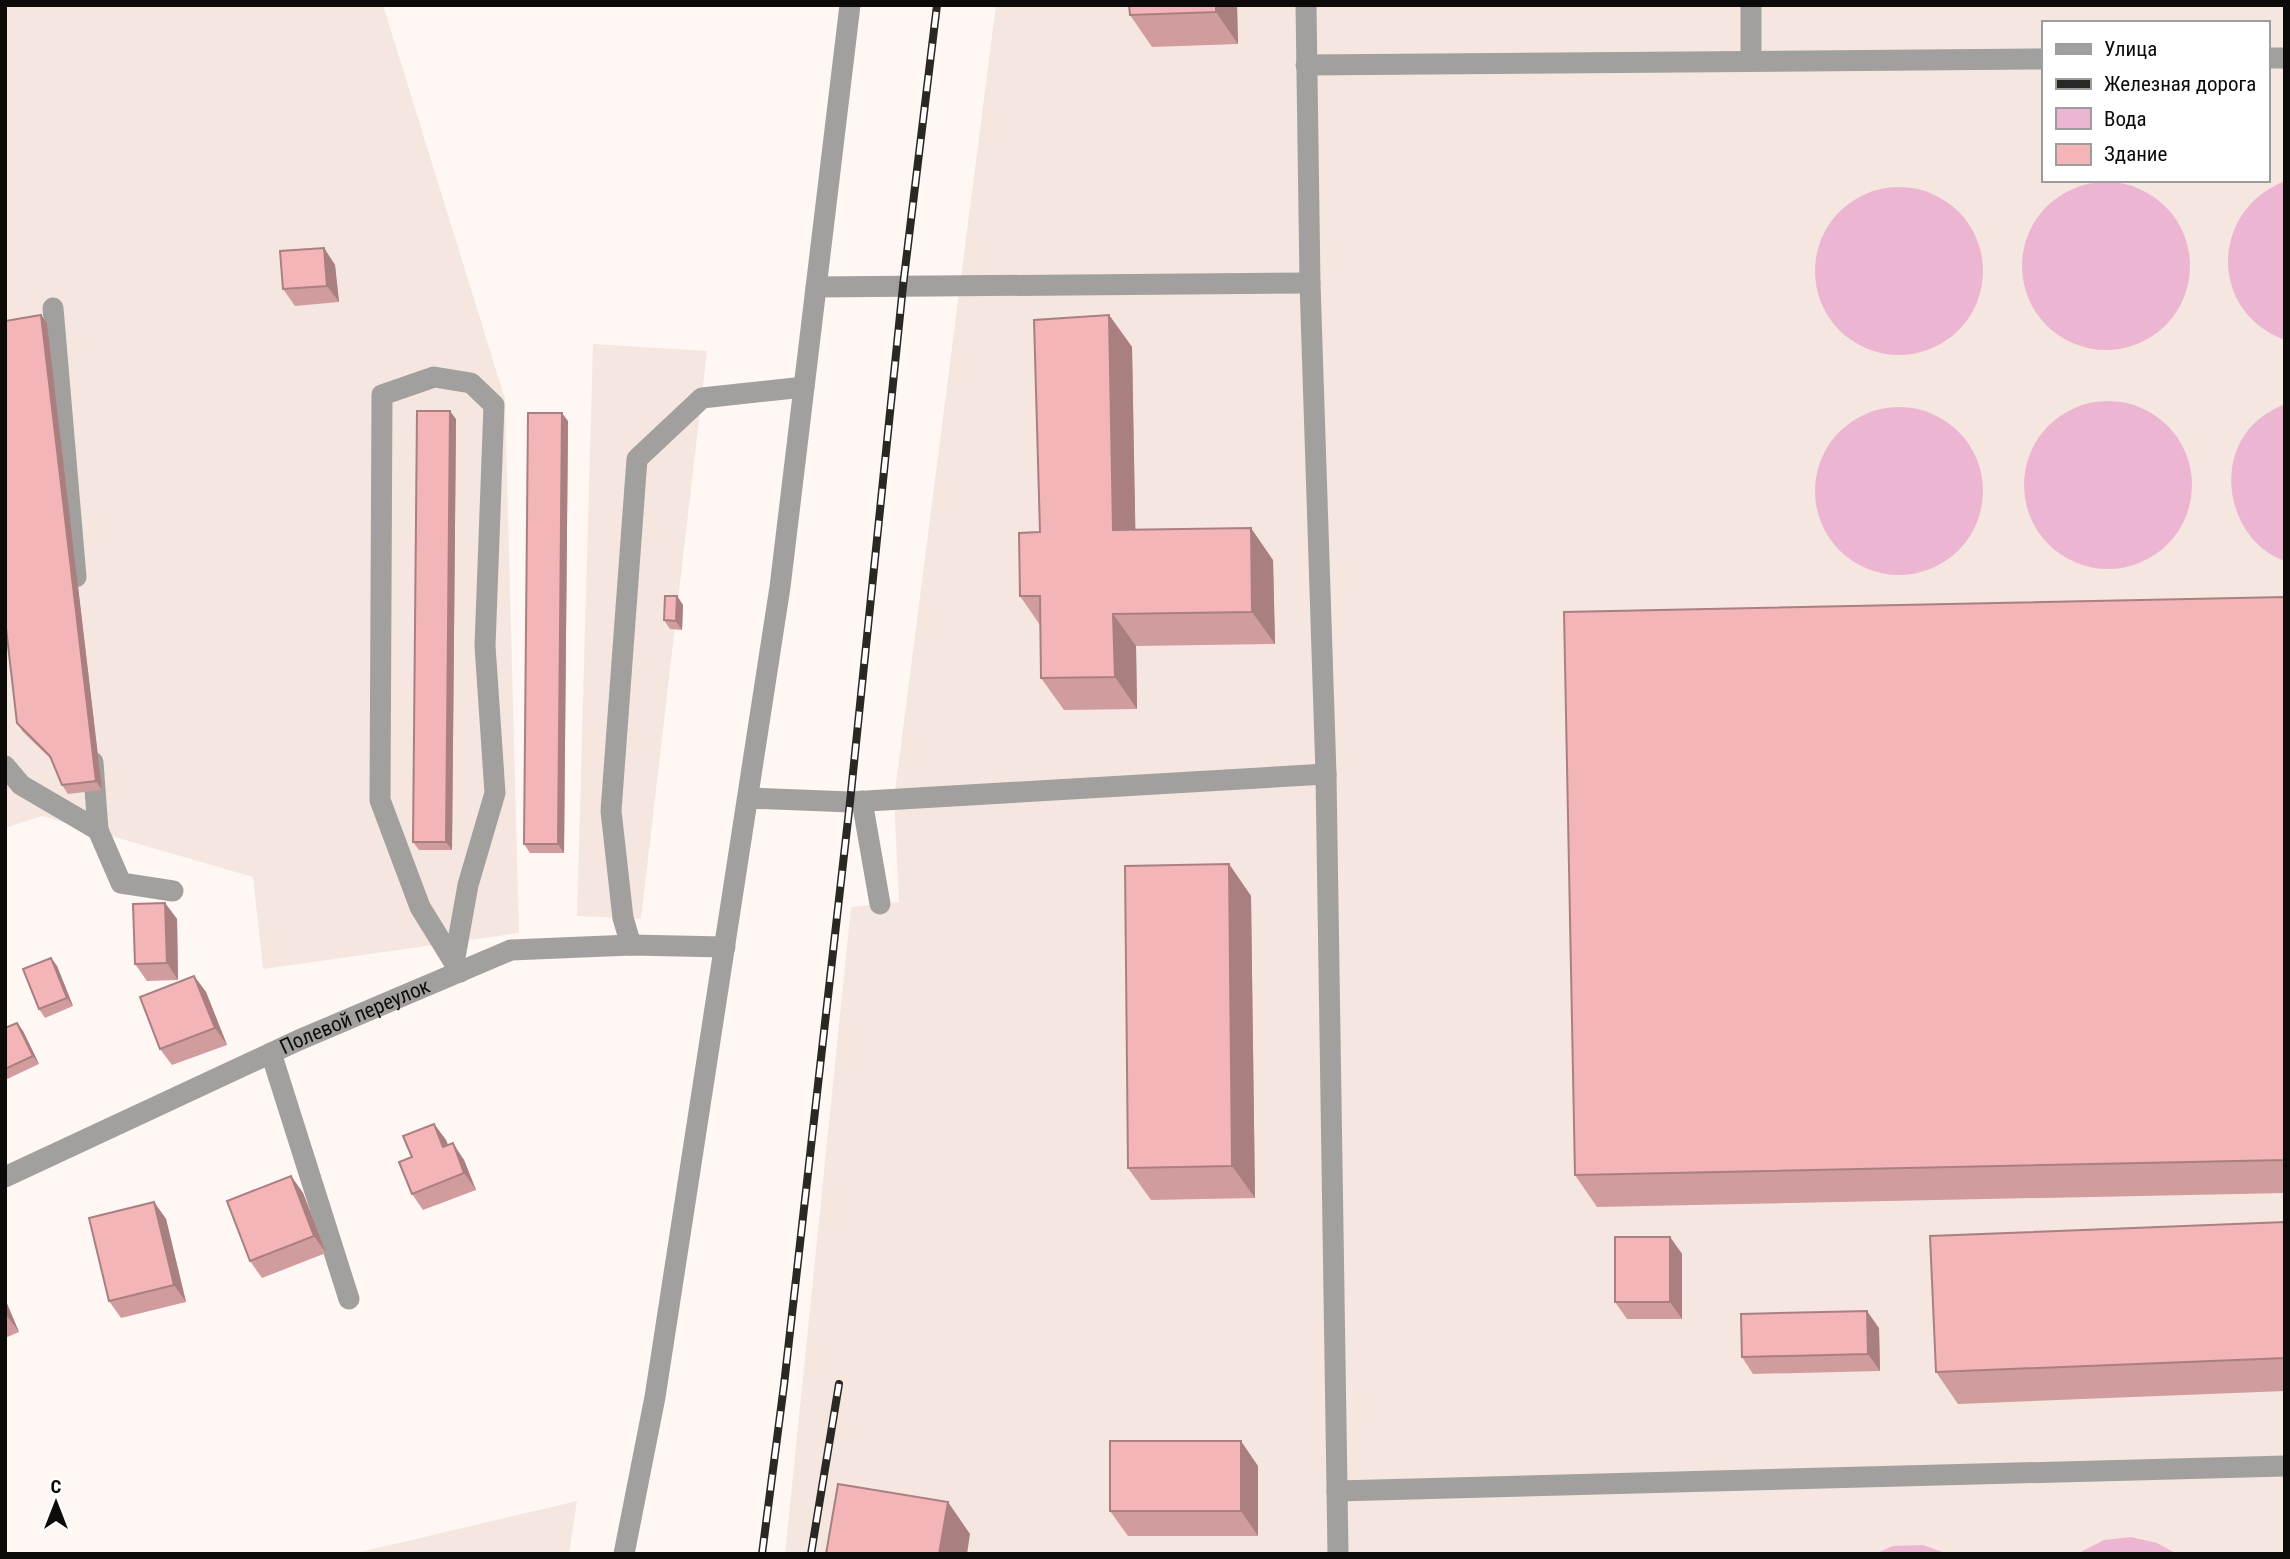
<svg xmlns="http://www.w3.org/2000/svg" width="2290" height="1559" font-family="'Roboto Condensed',sans-serif">
<rect width="100%" height="100%" fill="#fef7f3"/>
<!-- built -->
<g fill="#f5e7e0" fill-rule="evenodd">
<polygon points="5,5 383,5 505,399 519,933 263,969 253,877 42,816 5,828"/>
<path d="M996 5H2285V1554H785L851 907 899 902 894 799ZM2043 23H2267V180H2043Z"/>
<polygon points="593,344 707,351 641,919 577,916"/>
<polygon points="577,1501 569,1554 352,1554"/>
</g>
<!-- water -->
<g fill="#ecb6d2">
<path d="M2285 181V340C2208 312 2210 210 2285 181Z"/>
<circle cx="2106" cy="266" r="84"/>
<circle cx="1899" cy="271" r="84"/>
<circle cx="2108" cy="485" r="84"/>
<path d="M2285 404V561C2233 543 2214 471 2249 429 2259 417 2271 410 2285 404Z"/>
<circle cx="1899" cy="491" r="84"/>
<polygon points="2131,1537 2157,1543 2177,1554 2077,1554 2104,1540"/>
<polygon points="1923,1545 1948,1554 1874,1554 1893,1546"/>
</g>
<g fill="none" stroke-linecap="round" stroke-linejoin="round">
<!-- minor -->
<g stroke="#a2a09e" stroke-width="21">
<polyline points="1306,5 1310,283 1326,774"/>
<polyline points="1751,5 1751,61"/>
<polyline points="2267,58 2285,58"/>
<polyline points="1306,65 2043,59"/>
<polyline points="816,287 1310,283"/>
<polyline points="53,308 76,577"/>
<polyline points="93,762 98,830"/>
<polyline points="5,766 21,785 98,830 121,883 173,891"/>
<polyline points="748,798 850,802 1326,774 1338,1554"/>
<polyline points="862,801 880,904"/>
<polyline points="631,945 623,918 611,811 637,459 702,398 804,387"/>
<polyline points="454,963 468,885 495,793 485,646 494,405 471,383 434,377 382,395 380,800 420,907 460,972"/>
<polyline points="271,1053 349,1299"/>
<path id="s1" d="M5 1177 299 1040 511 950 631 945 725 947"/>
<polyline points="1337,1491 2285,1466"/>
<polyline points="624,1554 655,1397 780,587 850,5"/>
</g>
<defs>
<g id="rail">
<polyline points="762,1554 784,1385 850,802 903,286 937,5"/>
<polyline points="811,1554 839,1384"/>
</g>
</defs>
<!-- rail casing -->
<use href="#rail" stroke="#2a2825" stroke-width="8"/>
<!-- rail -->
<use href="#rail" stroke="#fff" stroke-width="5" stroke-dasharray="16" stroke-linecap="butt"/>
</g>
<!-- wall -->
<g fill="#d19c9d">
<polygon points="1237,5 1238,44 1152,47 1130,15"/>
<polygon points="324,248 335,265 339,302 295,306 283,289"/>
<polygon points="41,315 47,323 102,790 68,794 62,785 52,760 23,732 17,723"/>
<polygon points="1109,315 1132,347 1135,530 1273,560 1275,644 1136,646 1137,709 1064,710 1041,678 1040,625 1020,596"/>
<polygon points="456,419 452,850 419,850 413,842"/>
<polygon points="568,421 564,853 530,853 524,844"/>
<polygon points="677,596 683,605 682,630 670,629 664,620"/>
<polygon points="2285,597 2285,1193 1597,1207 1575,1175"/>
<polygon points="1229,864 1251,896 1255,1198 1151,1200 1128,1168"/>
<polygon points="165,903 177,919 178,980 147,981 135,964"/>
<polygon points="51,958 57,966 73,1006 45,1018 39,1009"/>
<polygon points="194,976 206,992 227,1045 172,1065 160,1049"/>
<polygon points="17,1023 23,1031 39,1064 5,1080 5,1028"/>
<polygon points="434,1124 446,1140 448,1145 464,1160 476,1190 423,1210 412,1194 412,1157"/>
<polygon points="291,1176 303,1193 326,1253 262,1278 250,1261"/>
<polygon points="154,1202 166,1219 186,1302 121,1318 109,1301"/>
<polygon points="2285,1222 2285,1391 1958,1404 1936,1372"/>
<polygon points="1670,1237 1682,1254 1682,1319 1627,1319 1615,1302"/>
<polygon points="5,1299 19,1332 5,1338"/>
<polygon points="1879,1328 1880,1371 1753,1374 1742,1357"/>
<polygon points="1258,1466 1258,1536 1128,1536 1110,1511"/>
</g>
<!-- shaded-wall -->
<g fill="#aa7f80">
<polygon points="1216,5 1237,5 1238,44 1216,12"/>
<polygon points="324,248 335,265 339,302 327,286"/>
<polygon points="41,315 47,323 102,790 96,781"/>
<polygon points="1109,315 1132,347 1136,562 1113,530"/>
<polygon points="450,411 456,419 452,850 446,842"/>
<polygon points="562,413 568,421 564,853 558,844"/>
<polygon points="1251,528 1273,560 1275,644 1252,612"/>
<polygon points="677,596 683,605 682,630 676,621"/>
<polygon points="1113,614 1136,646 1137,709 1115,677"/>
<polygon points="1229,864 1251,896 1255,1198 1232,1166"/>
<polygon points="165,903 177,919 178,980 167,963"/>
<polygon points="51,958 57,966 73,1006 67,998"/>
<polygon points="194,976 206,992 227,1045 215,1028"/>
<polygon points="17,1023 23,1031 39,1064 33,1056"/>
<polygon points="434,1124 446,1140 455,1164 443,1147"/>
<polygon points="453,1143 464,1160 476,1190 464,1173"/>
<polygon points="291,1176 303,1193 326,1253 314,1236"/>
<polygon points="154,1202 166,1219 186,1302 174,1285"/>
<polygon points="1670,1237 1682,1254 1682,1319 1670,1302"/>
<polygon points="5,1299 19,1332 7,1316 5,1311"/>
<polygon points="1867,1311 1879,1328 1880,1371 1868,1354"/>
<polygon points="1241,1441 1258,1466 1258,1536 1241,1511"/>
<polygon points="948,1502 970,1534 967,1554 939,1554"/>
</g>
<!-- building -->
<g fill="#f3b5b7" stroke="#aa7f80" stroke-width="2">
<polygon points="1129,5 1216,5 1216,12 1130,15"/>
<polygon points="324,248 327,286 283,289 280,251"/>
<polygon points="41,315 96,781 62,785 50,756 17,723 5,619 5,321"/>
<polygon points="1109,315 1113,530 1251,528 1252,612 1113,614 1115,677 1041,678 1040,596 1020,596 1019,533 1040,532 1034,320"/>
<polygon points="417,411 450,411 446,842 413,842"/>
<polygon points="528,413 562,413 558,844 524,844"/>
<polygon points="665,596 677,596 676,621 664,620"/>
<polygon points="2285,597 2285,1160 1575,1175 1564,612"/>
<polygon points="1229,864 1232,1166 1128,1168 1125,866"/>
<polygon points="165,903 167,963 135,964 133,904"/>
<polygon points="51,958 67,998 39,1009 23,969"/>
<polygon points="194,976 215,1028 160,1049 140,997"/>
<polygon points="17,1023 33,1056 5,1069 5,1028"/>
<polygon points="434,1124 443,1147 453,1143 464,1173 412,1194 399,1162 412,1157 403,1136"/>
<polygon points="291,1176 314,1236 250,1261 227,1201"/>
<polygon points="154,1202 174,1285 109,1301 89,1218"/>
<polygon points="2285,1222 2285,1358 1936,1372 1930,1236"/>
<rect x="1615" y="1237" width="55" height="65"/>
<polygon points="1867,1311 1868,1354 1742,1357 1741,1314"/>
<rect x="1110" y="1441" width="131" height="70"/>
<polygon points="838,1484 948,1502 939,1554 826,1554"/>
</g>
<g text-anchor="middle" dominant-baseline="central" stroke-width="5" stroke-linejoin="round" paint-order="stroke">
<!-- street labels -->
<g font-size="21" fill="#0d0b09" stroke="#fff">
<text stroke="none"><textPath href="#s1" startOffset="385">Полевой переулок</textPath></text>
</g>
</g>
<!-- border -->
<rect width="2290" height="1559" fill="none" stroke="#0d0b09" stroke-width="14"/>
<!-- legend -->
<rect x="2042" y="21" width="228" height="161" fill="#ffffff" stroke="#9e9d9d" stroke-width="2"/>
<rect x="2056" y="44" width="35" height="10" fill="#a2a09e" stroke="#9e9d9d" stroke-width="2"/>
<text x="2104" y="56" font-size="21" fill="#0d0b09">Улица</text>
<rect x="2056" y="79" width="35" height="10" fill="#2a2825" stroke="#9e9d9d" stroke-width="2"/>
<text x="2104" y="91" font-size="21" fill="#0d0b09">Железная дорога</text>
<rect x="2056" y="108" width="35" height="21" fill="#ecb6d2" stroke="#9e9d9d" stroke-width="2"/>
<text x="2104" y="126" font-size="21" fill="#0d0b09">Вода</text>
<rect x="2056" y="144" width="35" height="21" fill="#f3b5b7" stroke="#9e9d9d" stroke-width="2"/>
<text x="2104" y="161" font-size="21" fill="#0d0b09">Здание</text>
<!-- north arrow -->
<g transform="translate(56 1503)" stroke="#ffffff" stroke-width="5" paint-order="stroke">
<path d="M0-5L12 26L0 18L-12 26Z" fill="#0d0b09"/>
<text y="-10" font-size="19" font-weight="bold" text-anchor="middle" fill="#0d0b09">С</text>
</g>
</svg>
